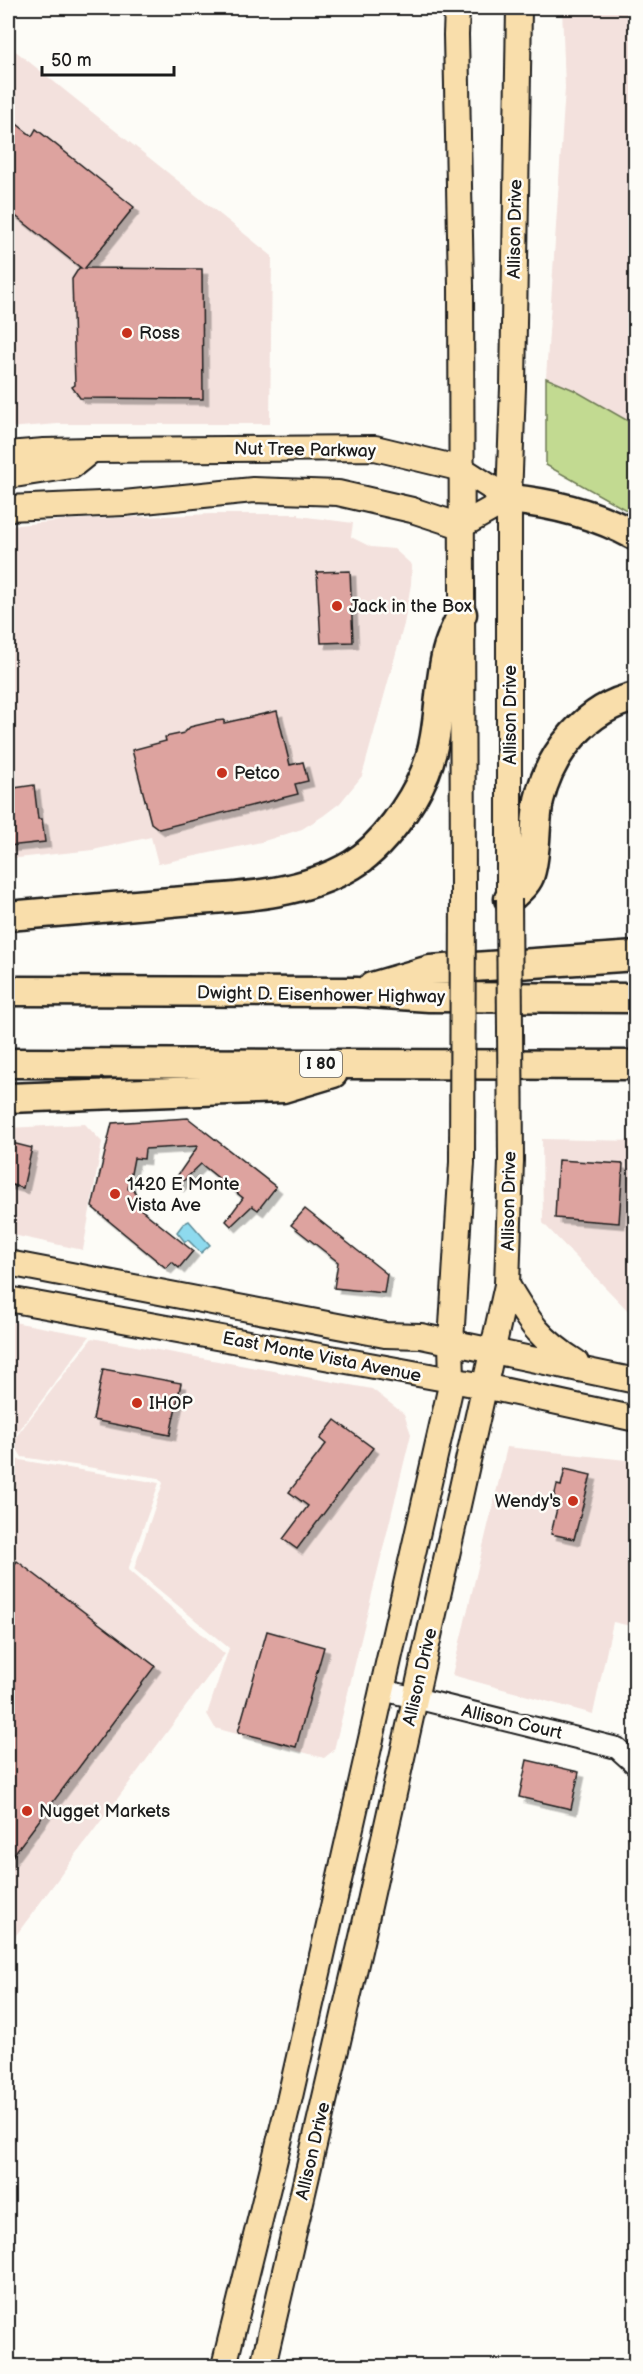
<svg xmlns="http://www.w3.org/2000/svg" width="643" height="2374" font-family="'Balsamiq Sans',sans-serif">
<defs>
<filter id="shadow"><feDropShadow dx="5.5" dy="5.5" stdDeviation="0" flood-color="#0004"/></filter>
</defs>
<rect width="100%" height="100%" fill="#fdfcf7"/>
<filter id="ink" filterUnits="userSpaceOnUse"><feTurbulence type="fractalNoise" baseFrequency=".0167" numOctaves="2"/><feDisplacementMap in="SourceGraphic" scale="12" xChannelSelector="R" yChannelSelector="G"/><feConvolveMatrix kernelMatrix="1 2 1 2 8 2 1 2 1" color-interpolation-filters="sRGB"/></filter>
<g filter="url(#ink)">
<!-- built -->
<g fill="#f3e1dd">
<polygon points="562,8 635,8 635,425 574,390 546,378 565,88"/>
<polygon points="8,45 272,256 270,424 58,424 8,428"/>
<polygon points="212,514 299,514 299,516 353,523 351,537 371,547 394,549 412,565 411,584 404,624 362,776 340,803 323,816 302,829 261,842 158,864 151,837 93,850 8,859 8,526 68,520"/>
<polygon points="85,1124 102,1142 83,1250 8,1234 8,1128"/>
<polygon points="542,1139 635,1141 635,1318 543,1223"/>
<polygon points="8,1321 90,1336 8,1445"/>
<polygon points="92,1338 372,1389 404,1414 411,1434 334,1750 324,1758 215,1728 207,1714 229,1648 134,1569 163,1483 159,1478 22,1457 12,1442"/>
<polygon points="507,1447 635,1461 635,1627 613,1622 593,1714 452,1675"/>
<polygon points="8,1452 14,1459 159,1483 128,1570 225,1654 8,1946"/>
</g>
<!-- green -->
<polygon fill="#c2da91" stroke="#6f7b56" stroke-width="1.5" points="546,378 574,390 635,425 635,515 546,465"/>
<!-- water -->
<polygon fill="#8edaee" stroke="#608e9a" stroke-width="1.5" points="189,1221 210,1245 201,1253 188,1240 185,1242 177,1232 183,1224"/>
<!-- building -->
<g fill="#dda39f" stroke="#1c1c1c" stroke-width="1.5" filter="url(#shadow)">
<polygon points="8,117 32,136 36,129 134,207 85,268 202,269 203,399 80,398 72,387 75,385 72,279 79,268 81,268 8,210"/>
<polygon points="350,571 353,642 321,643 317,572"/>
<polygon points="277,711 290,765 303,762 308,781 295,784 298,794 159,829 151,823 132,750 166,741 165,737 184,733 190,727 215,721 224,720 224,723"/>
<polygon points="34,785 38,819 42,819 45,842 8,846 8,789"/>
<polygon points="188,1118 276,1187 258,1210 252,1206 231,1226 226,1221 243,1198 201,1164 178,1186 173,1182 198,1146 145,1149 144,1159 134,1158 128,1189 134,1190 137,1197 133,1203 193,1251 179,1268 172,1262 166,1268 92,1207 112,1123"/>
<polygon points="8,1142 32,1148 23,1188 8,1184"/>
<polygon points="558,1160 623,1164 619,1223 555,1218"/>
<polygon points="305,1209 387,1274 384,1293 334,1288 338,1262 291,1225"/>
<polygon points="103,1369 181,1383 170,1435 93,1420"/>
<polygon points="335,1420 373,1448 297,1549 283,1539 308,1506 289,1492 326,1444 320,1439"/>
<polygon points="565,1469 591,1475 574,1539 551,1534 558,1504 553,1502 557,1485 561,1486"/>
<polygon points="17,1561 155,1666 8,1862 8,1574"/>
<polygon points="267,1631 324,1647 296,1747 238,1732"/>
<polygon points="527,1760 579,1772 571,1809 519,1797"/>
</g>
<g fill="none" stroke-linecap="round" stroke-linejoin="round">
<defs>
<polyline id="minor" points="383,1690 617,1748 636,1765"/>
<g id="major">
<polyline points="457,8 456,35 461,286 463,892"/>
<polyline points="8,454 44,451 92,450 375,448 462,469 509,499"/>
<polyline points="8,476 72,466 92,450"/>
<polyline points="8,508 124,503 253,490 338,493 412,510 461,526 509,499"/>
<polyline points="509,899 509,499 513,387 519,8"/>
<polyline points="8,1263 385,1335 421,1336 636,1381"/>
<path d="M507 1285C530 1323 538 1338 576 1362"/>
<polyline points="8,1299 484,1386 636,1419"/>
<polyline points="224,2366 287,2110 452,1381 451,1342 462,1162"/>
<polyline points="263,2366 363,1933 507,1285 511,1160"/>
</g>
<g id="highway">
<path d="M509 499C552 503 598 515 636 536"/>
<path d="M509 899C516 892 528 883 530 874 537 851 534 824 539 800 550 753 587 707 636 697"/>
<path d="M8 916C62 911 117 907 171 902 233 897 298 897 352 865 382 847 412 804 425 773 441 733 437 692 447 652 450 639 457 626 462 614"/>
<polyline points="372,987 430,970 636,956"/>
<polyline points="8,991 356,992 429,997 636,998"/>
<polyline points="8,1063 636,1065"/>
<polyline points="8,1098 283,1088 333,1073"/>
</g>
</defs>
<!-- minor casing -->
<use href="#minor" stroke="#1c1c1c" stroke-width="24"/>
<!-- major casing -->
<use href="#major" stroke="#1c1c1c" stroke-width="28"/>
<!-- highway casing -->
<use href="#highway" stroke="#1c1c1c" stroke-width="33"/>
<!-- minor -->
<use href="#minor" stroke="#fdfcf7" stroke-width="20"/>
<!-- major -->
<use href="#major" stroke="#f9deab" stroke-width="24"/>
<!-- highway -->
<use href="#highway" stroke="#f9deab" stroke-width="28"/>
<defs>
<g id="major-bridge">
<polyline points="509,899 511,1160"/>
<polyline points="462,1162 463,892"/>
</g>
</defs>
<!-- major-bridge casing -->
<use href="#major-bridge" stroke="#1c1c1c" stroke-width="28" stroke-linecap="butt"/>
<!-- major-bridge -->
<use href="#major-bridge" stroke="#f9deab" stroke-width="24"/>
</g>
</g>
<!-- markers -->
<g fill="#c8321e" stroke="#fdfcf7" stroke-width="2">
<circle cx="127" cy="333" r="6"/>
<circle cx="337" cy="606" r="6"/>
<circle cx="222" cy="773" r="6"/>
<circle cx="115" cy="1194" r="6"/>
<circle cx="137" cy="1403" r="6"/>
<circle cx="573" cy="1501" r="6"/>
<circle cx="27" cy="1811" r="6"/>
</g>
<g text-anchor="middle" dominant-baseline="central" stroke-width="5" stroke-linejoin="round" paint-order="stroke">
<!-- shield labels -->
<rect fill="#fdfcf7" stroke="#605f5e" stroke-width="1.5" x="300" y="1051" width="42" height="26" rx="4.5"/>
<g font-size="16" font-weight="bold" fill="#1c1c1c">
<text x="321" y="1064">I 80</text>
</g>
<!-- street labels -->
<g font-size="18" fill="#1c1c1c" stroke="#fdfcf7">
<text transform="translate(515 229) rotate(-89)">Allison Drive</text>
<text transform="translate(305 450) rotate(1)">Nut Tree Parkway</text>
<text transform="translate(510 715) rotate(-90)">Allison Drive</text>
<text transform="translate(321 995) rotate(1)">Dwight D. Eisenhower Highway</text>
<text transform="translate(509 1201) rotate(-89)">Allison Drive</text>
<text transform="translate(322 1357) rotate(11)">East Monte Vista Avenue</text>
<text transform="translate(420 1677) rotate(-77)">Allison Drive</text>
<text transform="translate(512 1722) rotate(13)">Allison Court</text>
<text transform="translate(313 2151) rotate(-77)">Allison Drive</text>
</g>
<!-- poi labels -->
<g font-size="18" fill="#1c1c1c" stroke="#fdfcf7" text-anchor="start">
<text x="139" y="333">Ross</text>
<text x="349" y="606">Jack in the Box</text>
<text x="234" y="773">Petco</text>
<text x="127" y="1184">1420 E Monte<tspan x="127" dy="21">Vista Ave</tspan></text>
<text x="149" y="1403">IHOP</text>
<text x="561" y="1501" text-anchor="end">Wendy's</text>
<text x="39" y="1811">Nugget Markets</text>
</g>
</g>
<!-- margin -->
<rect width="643" height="2374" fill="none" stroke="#fdfcf7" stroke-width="30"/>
<rect x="15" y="15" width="613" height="2344" fill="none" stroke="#1c1c1c" stroke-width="2" filter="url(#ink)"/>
<!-- scale -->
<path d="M42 66v9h132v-9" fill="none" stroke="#1c1c1c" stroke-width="3"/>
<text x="51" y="66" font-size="18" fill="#1c1c1c" stroke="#fdfcf7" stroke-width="4.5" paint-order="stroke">50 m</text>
</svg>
